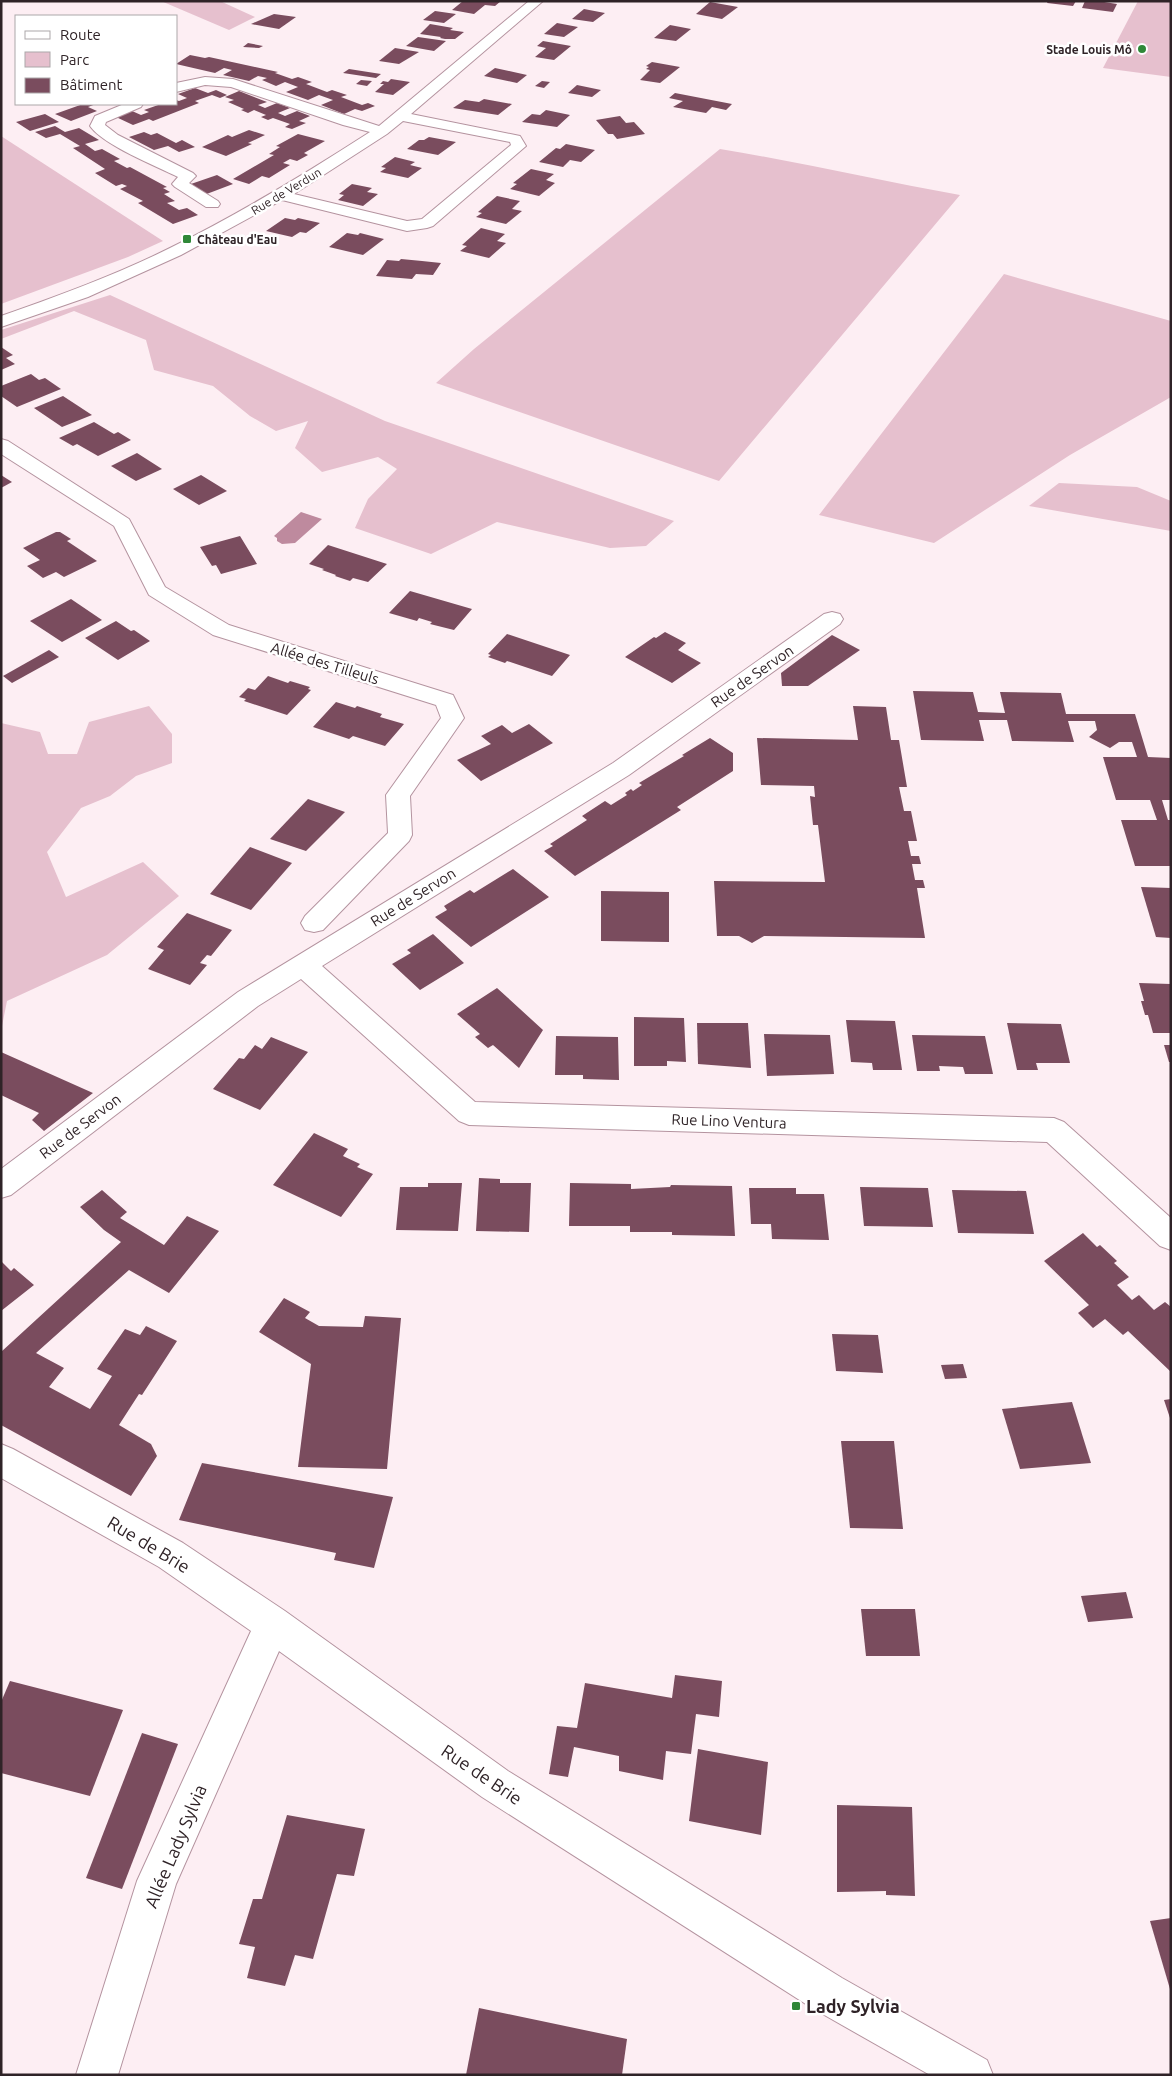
<svg xmlns="http://www.w3.org/2000/svg" width="1172" height="2076" font-family="Ubuntu,sans-serif">
<rect width="100%" height="100%" fill="#fdeef3"/>
<!-- green -->
<g fill="#e6c0ce">
<polygon points="161,1 220,1 255,17 229,30"/>
<polygon points="1138,1 1171,1 1171,77 1103,68"/>
<polygon points="1,136 163,241 128,257 1,304"/>
<path d="M720 149C800 162 880 181 960 195L719 481 436 383 474 349Z"/>
<polygon points="1004,274 1171,321 1171,397 1070,455 934,543 819,515"/>
<polygon points="110,295 385,421 674,521 646,546 610,548 497,522 431,554 355,528 368,499 397,469 378,457 322,472 295,448 308,421 276,431 250,416 213,386 154,370 146,340 74,311 1,339 1,330"/>
<polygon points="1059,483 1137,487 1171,501 1171,531 1029,506"/>
<polygon points="149,706 172,734 172,763 136,776 110,796 81,808 47,852 66,897 143,862 179,896 107,955 7,1001 1,1031 1,723 40,732 48,754 77,754 89,722"/>
</g>
<!-- water -->
<polygon fill="#be8a9e" points="301,512 322,519 295,543 282,544 277,541 277,538 274,536"/>
<!-- building -->
<g fill="#7a4c5e">
<polygon points="463,1 501,1 495,6 485,5 474,14 452,10"/>
<polygon points="1048,1 1076,1 1073,6 1047,3"/>
<polygon points="1085,1 1098,1 1117,4 1113,12 1082,8"/>
<polygon points="710,2 738,7 722,19 696,14"/>
<polygon points="584,9 605,13 593,22 572,19"/>
<polygon points="435,11 456,14 444,23 423,20"/>
<polygon points="274,14 296,17 279,29 251,24"/>
<polygon points="557,23 578,27 564,37 544,34"/>
<polygon points="430,24 453,28 450,30 464,32 455,39 445,39 440,38 441,37 420,34"/>
<polygon points="670,25 691,29 676,41 654,38"/>
<polygon points="418,37 446,41 434,51 406,46"/>
<polygon points="543,41 571,46 554,60 535,57 546,48 537,46"/>
<polygon points="248,43 263,46 259,48 243,47"/>
<polygon points="395,48 419,52 399,64 379,61"/>
<polygon points="190,55 205,58 209,57 278,72 275,73 292,79 298,77 312,82 306,84 327,92 332,90 347,95 341,97 362,105 368,103 375,106 362,111 355,109 344,114 321,105 333,100 319,95 308,100 286,92 298,87 285,82 276,86 262,80 267,78 258,76 249,81 223,75 232,70 224,68 215,73 176,64"/>
<polygon points="652,62 680,67 660,83 640,80 650,70 646,69 649,67 646,66"/>
<polygon points="495,68 527,75 517,83 484,76"/>
<polygon points="349,69 381,74 376,78 343,73"/>
<polygon points="391,79 410,82 393,95 375,92 384,84 380,84 383,81 388,82"/>
<polygon points="361,80 372,81 367,86 356,84"/>
<polygon points="542,81 550,82 544,88 535,86"/>
<polygon points="577,85 601,90 592,97 568,93"/>
<polygon points="195,88 208,93 216,90 227,95 220,98 212,95 195,101 199,103 153,121 149,119 133,125 116,117 132,111 141,115 149,112 144,110 161,104 176,104 176,100 179,101 187,98 178,94"/>
<polygon points="239,91 267,102 258,105 265,108 277,103 290,108 278,113 285,116 297,111 310,116 299,121 306,123 292,129 285,127 290,124 273,118 268,120 261,117 266,115 254,110 248,113 241,110 244,109 228,102 234,100 225,97"/>
<polygon points="675,93 732,104 726,110 712,107 706,113 673,107 683,101 669,98"/>
<polygon points="484,99 512,104 498,115 453,108 465,100 479,102"/>
<polygon points="83,104 96,104 88,107 97,111 71,121 55,114"/>
<polygon points="546,110 570,115 557,127 522,122 532,114 540,115"/>
<polygon points="45,114 59,122 30,131 16,122"/>
<polygon points="620,116 626,123 634,122 645,134 617,139 613,134 608,134 596,120"/>
<polygon points="55,126 65,132 79,128 99,140 85,144 95,151 102,149 120,159 114,161 127,168 130,167 167,187 163,188 170,192 164,194 175,201 167,203 179,210 187,208 198,215 173,224 138,203 143,201 120,189 127,186 122,184 116,186 95,173 105,169 73,148 80,146 60,134 46,138 35,132"/>
<polygon points="249,130 265,135 248,143 252,144 226,156 202,147 228,135 232,137"/>
<polygon points="144,132 151,135 157,133 176,143 182,140 195,147 179,152 168,146 154,150 129,137"/>
<polygon points="298,134 325,141 304,153 308,155 297,161 290,159 283,163 290,165 269,178 262,176 249,184 233,179 274,155 269,154 280,147 276,146"/>
<polygon points="429,137 456,142 438,155 407,149 419,140 424,140"/>
<polygon points="566,144 595,150 581,162 570,160 563,167 539,162 556,148 560,149"/>
<polygon points="395,157 415,162 410,165 422,168 408,178 380,172 386,168 381,167"/>
<polygon points="531,169 554,174 546,180 555,183 539,196 510,189 517,184 513,183"/>
<polygon points="217,175 233,184 204,195 188,185"/>
<polygon points="352,184 372,188 367,192 378,194 363,206 338,200 344,195 339,194"/>
<polygon points="497,196 520,201 512,209 522,211 506,224 476,217 482,213 478,212"/>
<polygon points="285,218 295,220 298,218 320,223 306,233 300,232 292,237 266,231"/>
<polygon points="481,228 505,234 497,241 506,243 489,258 460,251 467,246 462,245"/>
<polygon points="347,233 358,235 360,233 384,239 363,255 329,247"/>
<polygon points="401,259 422,261 441,263 433,275 416,274 412,279 376,276 387,260 399,261"/>
<polygon points="1,347 13,355 6,358 15,364 1,370"/>
<polygon points="31,374 39,380 45,378 61,389 17,407 1,396 1,386"/>
<polygon points="63,396 92,415 62,427 34,408"/>
<polygon points="94,422 114,434 118,432 131,440 98,456 77,444 73,446 59,438"/>
<polygon points="137,453 162,469 136,481 111,466"/>
<polygon points="1,475 12,482 1,488"/>
<polygon points="201,475 227,491 199,505 173,489"/>
<polygon points="56,532 60,532 71,539 67,541 97,561 64,577 56,572 43,578 27,566 40,560 23,548"/>
<polygon points="240,536 257,564 221,574 216,565 212,566 200,547"/>
<polygon points="328,545 387,564 368,582 353,578 350,581 335,576 336,575 322,570 324,569 309,564"/>
<polygon points="410,591 472,609 454,630 430,624 432,622 419,618 417,621 389,613"/>
<polygon points="71,599 102,620 62,642 30,621"/>
<polygon points="116,621 131,631 134,630 150,641 118,660 85,638"/>
<polygon points="665,632 686,643 678,650 701,663 672,683 625,657 654,637 656,638"/>
<polygon points="507,634 570,655 552,676 507,661 505,663 488,657 491,655 488,654"/>
<polygon points="832,635 860,650 808,686 782,686 781,673"/>
<polygon points="49,650 59,657 12,683 3,676"/>
<polygon points="268,676 288,683 290,681 310,687 308,689 311,690 287,715 244,701 246,699 239,697 248,688 255,690"/>
<polygon points="913,691 973,692 978,712 1005,713 1000,692 1061,693 1066,714 1135,714 1148,757 1171,758 1171,800 1162,800 1168,820 1171,820 1171,866 1135,866 1121,820 1157,820 1150,800 1116,800 1103,757 1137,757 1132,742 1119,742 1110,748 1089,737 1097,730 1095,721 1068,721 1074,742 1012,741 1007,720 979,720 984,741 921,740"/>
<polygon points="336,702 355,708 357,706 382,714 380,717 404,724 385,746 353,736 349,739 313,727"/>
<polygon points="853,706 886,707 891,740 899,740 907,787 899,787 904,811 911,811 917,841 908,841 911,856 919,856 921,864 912,864 915,880 923,880 925,888 917,888 925,938 764,936 752,943 739,936 717,936 714,881 825,882 818,825 813,825 810,796 815,797 814,786 761,785 757,738 858,740"/>
<polygon points="529,724 553,743 481,781 457,760 491,744 481,736 502,725 512,733"/>
<polygon points="710,738 733,753 733,771 677,807 681,810 575,876 544,851 553,846 550,844 587,820 582,816 605,801 611,805 627,795 625,793 631,789 633,791 642,785 639,783 684,756 682,755"/>
<polygon points="308,799 345,812 306,851 270,839"/>
<polygon points="250,847 292,863 251,910 210,894"/>
<polygon points="513,869 549,897 471,947 435,917 447,910 444,906 470,890 474,893"/>
<polygon points="1141,887 1171,888 1171,938 1156,937"/>
<polygon points="601,891 669,892 669,942 601,941"/>
<polygon points="187,913 232,930 211,956 207,955 200,963 207,965 190,985 148,969 164,950 157,947"/>
<polygon points="433,934 464,963 420,990 392,964 411,953 407,950"/>
<polygon points="1139,983 1171,984 1171,1033 1153,1033 1148,1015 1145,1015 1141,1001 1144,1001"/>
<polygon points="497,988 543,1030 519,1068 493,1045 488,1048 475,1037 480,1034 457,1014"/>
<polygon points="634,1017 684,1018 686,1062 667,1061 667,1066 634,1066"/>
<polygon points="846,1020 895,1021 902,1070 873,1070 872,1063 851,1062"/>
<polygon points="697,1023 748,1023 751,1068 698,1064"/>
<polygon points="1007,1023 1061,1024 1070,1063 1036,1063 1038,1070 1017,1070"/>
<polygon points="764,1034 830,1035 834,1074 767,1076"/>
<polygon points="912,1035 985,1036 993,1074 965,1074 963,1067 939,1066 940,1071 917,1071"/>
<polygon points="556,1036 618,1037 619,1080 583,1079 583,1075 555,1075"/>
<polygon points="271,1037 308,1052 260,1110 213,1089 239,1058 244,1059 255,1045 262,1049"/>
<polygon points="1164,1045 1171,1045 1171,1062 1169,1062"/>
<polygon points="1,1052 93,1093 44,1131 32,1120 39,1113 1,1095"/>
<polygon points="314,1133 348,1149 343,1156 360,1164 357,1167 373,1174 341,1217 273,1185"/>
<polygon points="479,1178 500,1179 500,1183 531,1183 529,1232 476,1231"/>
<polygon points="428,1183 462,1183 458,1231 396,1230 400,1187 428,1187"/>
<polygon points="570,1183 631,1184 631,1189 670,1187 671,1185 732,1186 735,1236 672,1235 672,1232 630,1232 630,1226 569,1226"/>
<polygon points="860,1187 928,1188 933,1227 864,1226"/>
<polygon points="749,1188 796,1188 796,1194 824,1194 829,1240 772,1239 771,1224 751,1224"/>
<polygon points="102,1190 127,1212 120,1218 164,1245 187,1216 219,1231 169,1293 129,1270 36,1353 64,1368 49,1387 90,1409 112,1376 97,1369 125,1329 140,1335 146,1326 177,1341 142,1395 139,1394 119,1425 151,1444 157,1456 131,1496 1,1425 1,1352 121,1242 104,1230 80,1207"/>
<polygon points="952,1190 1026,1191 1034,1234 958,1233"/>
<polygon points="1083,1233 1097,1247 1100,1245 1117,1261 1114,1263 1129,1277 1117,1285 1132,1300 1139,1295 1154,1310 1165,1302 1171,1307 1171,1372 1128,1331 1123,1335 1105,1319 1093,1328 1078,1313 1089,1305 1044,1261"/>
<polygon points="1,1261 11,1271 14,1268 34,1285 1,1311"/>
<polygon points="284,1298 310,1312 305,1318 319,1326 363,1327 365,1316 401,1318 387,1469 298,1467 311,1364 259,1332"/>
<polygon points="832,1334 878,1335 883,1373 836,1371"/>
<polygon points="963,1364 967,1378 945,1379 941,1365"/>
<polygon points="1171,1399 1171,1418 1170,1418 1164,1400"/>
<polygon points="1072,1402 1091,1463 1020,1469 1002,1409"/>
<polygon points="841,1441 894,1441 903,1529 850,1528"/>
<polygon points="202,1463 393,1497 374,1568 334,1560 336,1553 179,1520"/>
<polygon points="1126,1592 1133,1618 1088,1622 1081,1596"/>
<polygon points="861,1609 915,1609 920,1656 866,1656"/>
<polygon points="675,1675 722,1681 719,1717 696,1714 691,1754 666,1751 663,1780 619,1771 619,1756 574,1747 568,1777 549,1774 557,1726 577,1728 585,1683 672,1698"/>
<polygon points="10,1681 123,1710 90,1796 1,1773 1,1702"/>
<polygon points="142,1733 178,1744 122,1889 86,1878"/>
<polygon points="698,1749 768,1762 761,1835 689,1821"/>
<polygon points="837,1805 912,1807 915,1896 886,1895 886,1891 837,1892"/>
<polygon points="287,1815 365,1829 354,1876 337,1874 313,1959 295,1955 285,1986 247,1978 255,1947 239,1944 253,1899 262,1899"/>
<polygon points="1171,1918 1171,1989 1170,1989 1150,1921"/>
<polygon points="479,2008 627,2039 622,2075 466,2075"/>
</g>
<g fill="none" stroke-linecap="round" stroke-linejoin="round">
<defs>
<g id="minor">
<path d="M529 1H543L411 114 520 136 526 146 433 226 427 228 407 231 282 200 181 255 88 297 1 327V316C58 296 116 275 170 248 239 214 305 174 370 132L343 125 231 87 205 85 176 92V83L205 77 233 79 379 126ZM403 121 510 142 511 145 422 219 407 221 294 194 387 134Z"/>
<path d="M124 104H143L141 107 106 122 105 125 118 135 193 173 196 176 189 183 218 201 220 204 218 207H206L175 187 172 184 178 177C156 166 103 145 90 126L95 116Z"/>
<polygon points="1,439 8,441 129,519 165,587 229,625 453,695 464,718 410,796 412,835 409,841 323,930 314,932 305,930 301,923 305,916 388,833 386,795 441,718 436,705 213,635 149,595 114,526 1,454"/>
<polygon points="832,612 840,614 843,619 840,624 629,775 322,966 475,1102 1054,1118 1064,1122 1171,1218 1171,1250 1160,1246 1047,1142 469,1125 459,1121 301,979 258,1006 11,1195 1,1198 1,1169 238,992 613,763 824,614"/>
<polygon points="1,1444 13,1449 183,1543 285,1611 508,1771 842,1978 987,2060 993,2075 930,2075 812,2008 482,1797 279,1651 176,1884 118,2075 76,2075 137,1881 251,1631 159,1567 1,1478"/>
</g>
</defs>
<!-- minor casing -->
<use href="#minor" stroke="#b4939f" stroke-width="2"/>
<!-- minor -->
<use href="#minor" fill="#fff" fill-rule="evenodd"/>
</g>
<!-- markers -->
<g fill="#2f8838" stroke="#fff" stroke-width="2">
<circle cx="1142" cy="49" r="5"/>
<rect x="182" y="234" width="10" height="10" rx="2.5"/>
<rect x="791" y="2001" width="10" height="10" rx="2.5"/>
</g>
<g text-anchor="middle" dominant-baseline="central" stroke-width="5" stroke-linejoin="round" paint-order="stroke">
<!-- far-poi labels -->
<g font-size="12" font-weight="bold" fill="#2f2327" stroke="#fff" text-anchor="end">
<text x="1132" y="49">Stade Louis Mô</text>
<text x="197" y="239" text-anchor="start">Château d'Eau</text>
</g>
<!-- far-street labels -->
<g font-size="12" fill="#2f2327" stroke="#fff">
<text transform="translate(286 191) rotate(-31)">Rue de Verdun</text>
</g>
<!-- street labels -->
<g font-size="15" fill="#2f2327" stroke="#fff">
<text transform="translate(325 663) rotate(17)">Allée des Tilleuls</text>
<text transform="translate(752 676) rotate(-35)">Rue de Servon</text>
<text transform="translate(413 897) rotate(-32)">Rue de Servon</text>
<text transform="translate(729 1121) rotate(2)">Rue Lino Ventura</text>
<text transform="translate(80 1126) rotate(-37)">Rue de Servon</text>
</g>
<!-- near-street labels -->
<g font-size="18" fill="#2f2327" stroke="#fff">
<text transform="translate(149 1544) rotate(31)">Rue de Brie</text>
<text transform="translate(482 1774) rotate(34)">Rue de Brie</text>
<text transform="translate(175 1846) rotate(-67)">Allée Lady Sylvia</text>
</g>
<!-- near-poi labels -->
<g font-size="18" font-weight="bold" fill="#2f2327" stroke="#fff" text-anchor="start">
<text x="806" y="2006">Lady Sylvia</text>
</g>
</g>
<!-- border -->
<rect width="1172" height="2076" fill="none" stroke="#2f2327" stroke-width="5"/>
<!-- legend -->
<rect x="15" y="15" width="162" height="90" fill="#ffffff" stroke="#aca7a9"/>
<rect x="25" y="31" width="25" height="8" fill="#ffffff" stroke="#aca7a9"/>
<text x="60" y="40" font-size="15" fill="#2f2327">Route</text>
<rect x="25" y="52" width="25" height="15" fill="#e6c0ce" stroke="#aca7a9"/>
<text x="60" y="65" font-size="15" fill="#2f2327">Parc</text>
<rect x="25" y="78" width="25" height="15" fill="#7a4c5e" stroke="#aca7a9"/>
<text x="60" y="90" font-size="15" fill="#2f2327">Bâtiment</text>
</svg>
